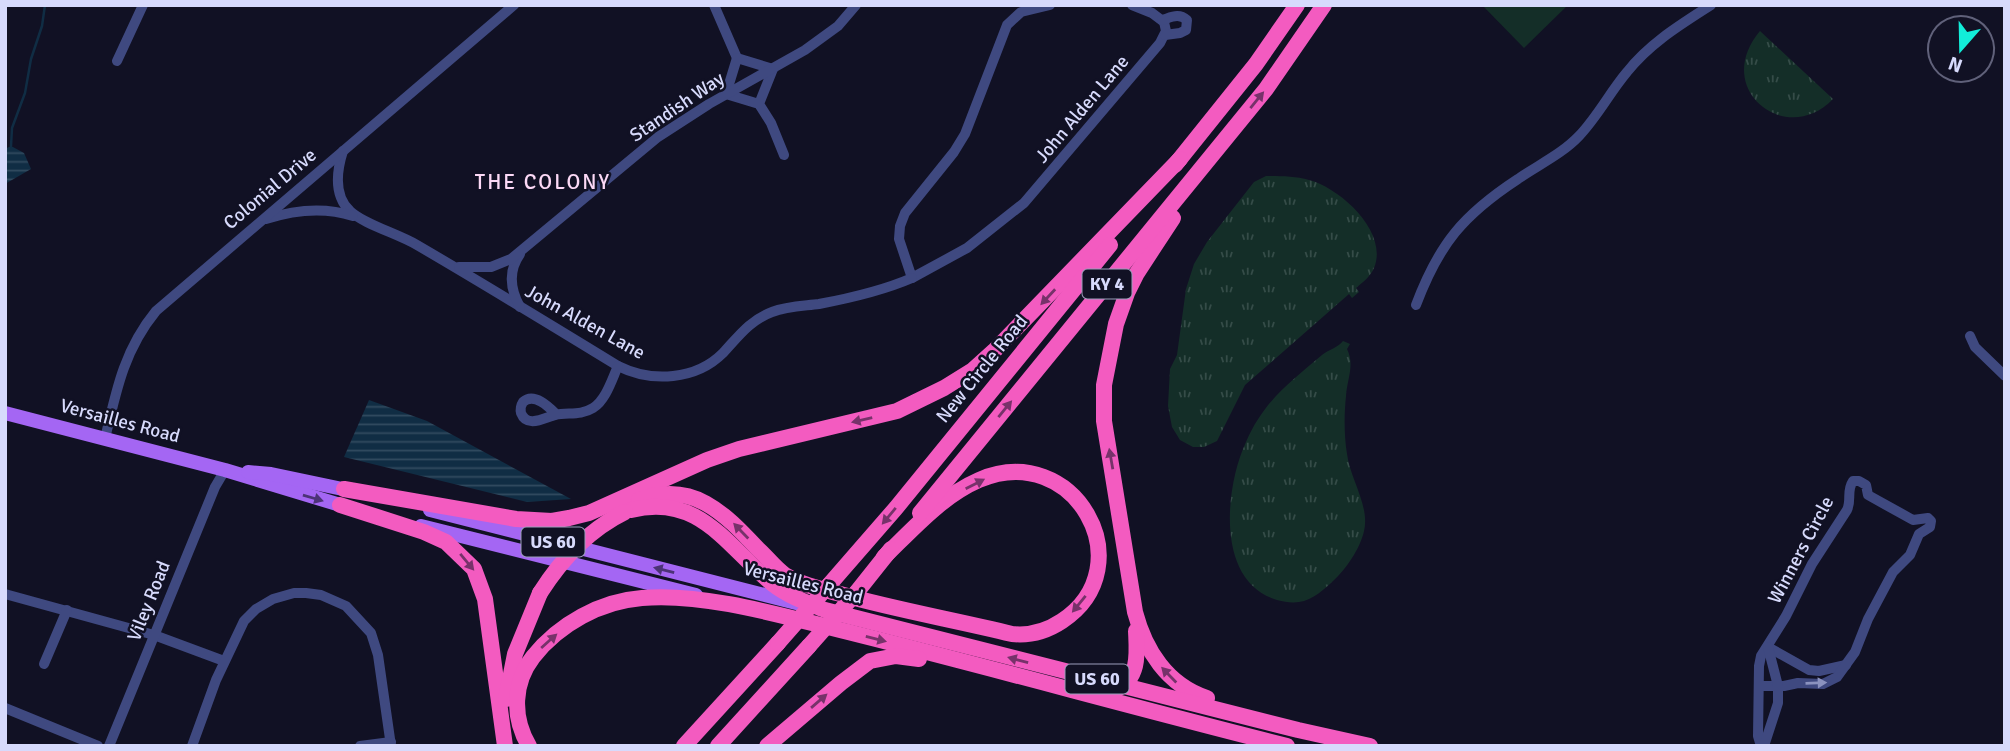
<svg xmlns="http://www.w3.org/2000/svg" width="2010" height="751" font-family="Signika,sans-serif">
<defs>
<pattern id="park-tufts" width="24" height="20" patternUnits="userSpaceOnUse" patternTransform="scale(1.75)"><rect width="24" height="20" fill="#142e28"/><path d="M3 7l-1-3M5 7V3M7 7l1-3M15 17l-1-3M17 17v-4M19 17l1-3" fill="none" stroke="#354c48"/></pattern>
<pattern id="water-rules" width="6" height="5" patternUnits="userSpaceOnUse" patternTransform="scale(1.75)"><rect width="6" height="5" fill="#102d44"/><path d="M0 2.5h6" fill="none" stroke="#324b60"/></pattern>
</defs>
<rect width="100%" height="100%" fill="#111124"/>
<!-- green -->
<polygon fill="#142e28" points="1482,5 1568,5 1524,48"/>
<!-- park -->
<g fill="url(#park-tufts)">
<path d="M1760 31 1833 99C1786 148 1711 89 1760 31Z"/>
<path d="M1266 176C1281 176 1295 176 1309 180 1340 188 1389 232 1374 268 1370 277 1363 282 1356 288L1359 292 1352 298 1349 294 1245 385 1217 441 1204 447H1193L1180 440 1172 427 1168 406 1170 369 1177 355 1186 289 1194 264 1207 242 1254 182Z"/>
<path d="M1343 341 1350 344 1347 349C1355 365 1347 379 1346 396 1344 414 1344 436 1347 454 1350 479 1370 506 1364 531 1360 549 1346 569 1333 581 1315 598 1303 607 1277 600 1215 582 1225 487 1246 442 1264 401 1289 383 1322 355 1328 350 1339 347 1343 341Z"/>
</g>
<!-- water -->
<g fill="url(#water-rules)">
<polygon points="11,146 24,153 31,169 5,184 5,149"/>
<polygon points="369,400 427,421 571,499 527,502 344,457"/>
</g>
<g fill="none" stroke-linecap="round" stroke-linejoin="round">
<!-- stream -->
<polyline stroke="#102d44" stroke-width="2.5" points="11,146 12,128 25,93 31,59 42,26 45,5"/>
<!-- minor -->
<g stroke="#3f4980" stroke-width="10">
<polyline points="714,5 737,58"/>
<polyline points="1050,5 1021,12 1007,25 965,134 954,152 905,213 900,226 899,239 912,278 967,248 1024,203 1160,43 1166,31 1164,22 1152,13 1132,5"/>
<path d="M1162 20C1172 17 1179 13 1187 20L1186 30 1180 33 1165 35"/>
<polyline points="117,61 143,5"/>
<polyline points="759,104 773,69 737,58 726,94 759,104 771,123 784,155"/>
<path d="M343 151C337 170 333 195 350 211 363 224 399 234 417 245 484 284 551 325 618 366 652 383 696 380 723 353 738 337 750 320 772 312 787 306 803 306 819 304 851 298 882 291 912 278"/>
<path d="M266 219C294 210 325 207 353 216"/>
<path d="M520 254C508 271 510 289 520 307"/>
<polyline points="459,267 491,267 511,259 658,137 709,104 805,50 838,26 856,5"/>
<path d="M1416 305C1439 244 1463 215 1518 179 1538 165 1562 154 1579 136 1598 116 1610 92 1627 72 1650 43 1680 25 1711 5"/>
<polyline points="1970,336 1975,347 2005,376"/>
<path d="M556 414C549 407 534 392 523 402 521 405 520 410 521 413 527 429 546 417 555 415 568 412 580 416 593 408 606 400 612 379 618 366"/>
<path d="M105 439C116 391 124 350 156 311L514 5"/>
<polyline points="5,594 154,635 224,661"/>
<polyline points="1768,647 1809,670 1819,671 1846,665"/>
<polyline points="44,664 67,610"/>
<path d="M1759 686H1784L1798 683 1823 684 1837 677 1855 652 1868 619 1893 572 1910 555 1919 534 1930 527 1931 521 1928 518 1913 520 1868 495 1866 485 1859 481H1853C1846 491 1852 500 1847 510L1812 564 1786 616 1761 656 1759 666 1758 736 1761 746"/>
<polyline points="5,708 98,746"/>
<polyline points="109,746 215,487 225,470"/>
<polyline points="192,746 216,680 244,621 256,609 273,599 294,593 306,593 321,595 346,606 371,633 378,655 391,746"/>
<polyline points="360,746 391,742"/>
<polyline points="1764,746 1778,703 1778,686 1768,647"/>
</g>
<!-- major -->
<g stroke="#a466f3" stroke-width="14">
<polyline points="5,413 225,470 350,508"/>
<polyline points="248,472 271,474 352,491"/>
<polyline points="430,510 800,604"/>
<polyline points="421,526 696,595"/>
</g>
<!-- highway -->
<g stroke="#f35bc0" stroke-width="16">
<polyline points="1175,165 1256,64 1297,5"/>
<path d="M1173 218 1137 273 1127 293 1116 324 1104 385V421L1135 612C1145 650 1167 685 1207 698"/>
<polyline points="344,489 516,519 552,521 569,518 589,513 707,460 739,449 897,411 944,388 973,370 994,351 1180,159"/>
<path d="M639 500C693 480 724 513 758 549 767 557 775 568 785 575 801 585 822 589 840 594 897 610 955 620 1012 634 1031 636 1047 631 1062 621 1145 566 1074 439 979 480 942 496 913 529 884 557"/>
<polyline points="340,505 424,532 446,542 474,569 485,599 505,746"/>
<path d="M631 510C697 493 725 543 768 580 784 595 806 602 825 610L1298 730 1370 746"/>
<polyline points="920,513 1266,89 1324,5"/>
<polyline points="829,585 896,508 1110,245"/>
<polyline points="856,593 891,549"/>
<path d="M1117 689C1140 677 1137 653 1136 631"/>
<polyline points="506,699 515,654 540,593"/>
<path d="M529 746C512 717 513 683 533 657 559 624 601 601 642 598 706 592 793 619 856 634 1000 670 1143 710 1287 746"/>
<polyline points="684,746 778,643"/>
<polyline points="718,746 809,646"/>
<polyline points="767,746 841,683 870,661 896,656 919,659"/>
</g>
<!-- highway-bridge -->
<g stroke="#f35bc0" stroke-width="16">
<path d="M540 593C561 560 590 529 625 512"/>
<polyline points="778,643 829,585"/>
<polyline points="809,646 856,593"/>
</g>
</g>
<!-- one-way arrows -->
<defs><path id="oneway-solid" d="M-6-.8H1V-3.2L6.5 0L1 3.2V.8H-6Z" transform="scale(1.75)"/></defs>
<g fill="#77326a">
<use href="#oneway-solid" transform="translate(1257 100) rotate(-51)"/>
<use href="#oneway-solid" transform="translate(1048 297) rotate(133)"/>
<use href="#oneway-solid" transform="translate(1005 409) rotate(-51)"/>
<use href="#oneway-solid" transform="translate(862 420) rotate(167)"/>
<use href="#oneway-solid" transform="translate(1111 459) rotate(-100)"/>
<use href="#oneway-solid" transform="translate(975 484) rotate(-27)"/>
<use href="#oneway-solid" transform="translate(889 516) rotate(130)"/>
<use href="#oneway-solid" transform="translate(741 531) rotate(-134)"/>
<use href="#oneway-solid" transform="translate(467 562) rotate(50)"/>
<use href="#oneway-solid" transform="translate(1079 604) rotate(129)"/>
<use href="#oneway-solid" transform="translate(876 639) rotate(14)"/>
<use href="#oneway-solid" transform="translate(549 641) rotate(-42)"/>
<use href="#oneway-solid" transform="translate(1018 660) rotate(-165)"/>
<use href="#oneway-solid" transform="translate(1169 675) rotate(-134)"/>
<use href="#oneway-solid" transform="translate(819 701) rotate(-41)"/>
</g>
<g fill="#4c3377">
<use href="#oneway-solid" transform="translate(313 498) rotate(16)"/>
<use href="#oneway-solid" transform="translate(664 570) rotate(-166)"/>
</g>
<use fill="#8b92be" href="#oneway-solid" transform="translate(1816 683) rotate(-2)"/>
<g text-anchor="middle" dominant-baseline="central" stroke-width="5" stroke-linejoin="round" paint-order="stroke">
<!-- shield labels -->
<g fill="#111124" stroke="#9c9ebb" stroke-width="2">
<rect x="1082.5" y="269.5" width="49" height="29" rx="5"/>
<rect x="521.5" y="527.5" width="63" height="29" rx="5"/>
<rect x="1065.5" y="664.5" width="63" height="29" rx="5"/>
</g>
<g font-size="18" font-weight="bold" fill="#d7dafc">
<text x="1107" y="284">KY 4</text>
<text x="553" y="542">US 60</text>
<text x="1097" y="679">US 60</text>
</g>
<!-- street labels -->
<g font-size="19" fill="#d7dafc" stroke="#111124">
<text transform="translate(677 107) rotate(-34)">Standish Way</text>
<text transform="translate(1082 109) rotate(-50)">John Alden Lane</text>
<text transform="translate(270 189) rotate(-40)">Colonial Drive</text>
<text transform="translate(585 322) rotate(29)">John Alden Lane</text>
<text transform="translate(982 369) rotate(-51)">New Circle Road</text>
<text transform="translate(120 421) rotate(15)">Versailles Road</text>
<text transform="translate(1801 550) rotate(-62)">Winners Circle</text>
<text transform="translate(803 583) rotate(14)">Versailles Road</text>
<text transform="translate(149 601) rotate(-68)">Viley Road</text>
</g>
<!-- neighbourhood labels -->
<g font-size="21" letter-spacing="2" fill="#fcd9f6" stroke="#111124">
<text x="543" y="182">THE COLONY</text>
</g>
</g>
<!-- border -->
<rect width="2010" height="751" fill="none" stroke="#d7dafc" stroke-width="14"/>
<!-- north arrow -->
<g transform="translate(1961 49) rotate(200)"><circle r="33" fill="#111124" stroke="#60617a" stroke-width="2"/>
<path d="M0-5L12 26L0 18L-12 26Z" fill="#12edd9"/>
<text y="-10" font-size="19" font-weight="bold" text-anchor="middle" fill="#d7dafc">N</text>
</g>
</svg>
